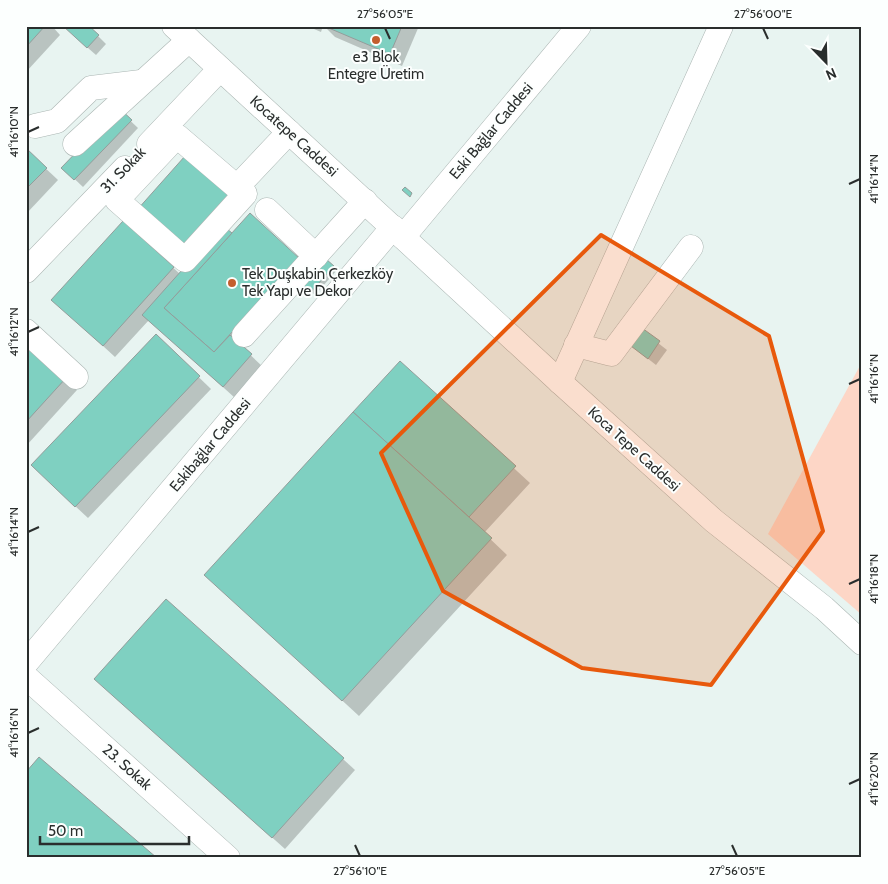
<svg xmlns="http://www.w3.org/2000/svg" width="888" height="884" font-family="Cabin,sans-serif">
<rect width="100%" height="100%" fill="#e8f4f1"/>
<!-- green -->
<polygon fill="#fdd6c6" points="862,362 862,615 768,534"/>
<!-- shadow -->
<g fill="#0003">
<polygon points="26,26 52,26 60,35 26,72"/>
<polygon points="307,26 323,26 321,32"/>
<polygon points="324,26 419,26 402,66 335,37"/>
<polygon points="72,34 98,36 106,44 96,55"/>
<polygon points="119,110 138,128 83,187 63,168"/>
<polygon points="26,150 58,180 26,214"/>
<polygon points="123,222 180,274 227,231 242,347 263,367 235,398 149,320 115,357 65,311"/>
<polygon points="326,260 337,270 315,295 304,285"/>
<polygon points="635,325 667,350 656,365 624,340"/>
<polygon points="156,336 211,389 88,518 44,477"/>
<polygon points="26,343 77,390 26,446"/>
<polygon points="400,363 530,483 484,533 507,555 359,716 206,575"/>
<polygon points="108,691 343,759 355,770 285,849"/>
</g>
<!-- building -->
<g fill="#7fd0c1" stroke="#939d9b">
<polygon points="26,26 45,26 26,47"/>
<polygon points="63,26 89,26 99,35 87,48"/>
<polygon points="324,26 402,26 390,54"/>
<polygon points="119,108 132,120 74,180 61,168"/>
<polygon points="26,148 47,168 26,189"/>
<polygon points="185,156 234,199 185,253 137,210"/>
<polygon points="405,187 412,193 410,197 402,190"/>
<polygon points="250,213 299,258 214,352 164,308"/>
<polygon points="123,221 174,267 103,346 51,300"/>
<polygon points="222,225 232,233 164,308 214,352 230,335 252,354 223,387 142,315"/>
<polygon points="326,259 334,266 310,293 302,285"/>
<polygon points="635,323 660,341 648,359 623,340"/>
<polygon points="156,334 200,376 75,507 31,465"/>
<polygon points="26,341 66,378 26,422"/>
<polygon points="400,361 516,466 469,517 353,412"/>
<polygon points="353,412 492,538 342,701 204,575"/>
<polygon points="166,599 344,758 272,838 94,679"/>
<polygon points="39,757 157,858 26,858 26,772"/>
</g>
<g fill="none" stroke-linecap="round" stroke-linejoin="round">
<defs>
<g id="minor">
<polyline points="174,26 560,382 714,521 824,608 862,643"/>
<polyline points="35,126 57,121 91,88 141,82"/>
<polygon points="177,136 245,194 185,260 117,200"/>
<polyline points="75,144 189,40"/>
<polyline points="149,144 220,69"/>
<polyline points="237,187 289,132"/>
<polyline points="267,210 316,256"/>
<polyline points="403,237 579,26"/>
<polyline points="26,271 125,168"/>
<polyline points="26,331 76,377"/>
<polyline points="244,335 365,201"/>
<polyline points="576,345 611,354 691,247"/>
<polyline points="560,382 721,26"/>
<polyline points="26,663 393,227"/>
<polyline points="26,677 228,858"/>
</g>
</defs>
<!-- minor casing -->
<use href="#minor" stroke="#abb6b3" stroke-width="25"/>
<!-- minor -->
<use href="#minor" stroke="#fff" stroke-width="24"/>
</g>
<!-- marked area -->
<path fill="#e8590c" fill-opacity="0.2" stroke="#e8590c" stroke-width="4" stroke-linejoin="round" d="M601 235 769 336 823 531 711 685 582 668 443 591 381 453Z"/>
<!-- ticks -->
<path fill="none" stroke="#2a2e2d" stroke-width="2" d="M385 28 390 39M763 28 768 39M28 132 39 127M849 184 860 179M28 332 39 327M849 384 860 379M28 532 39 527M849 584 860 579M28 733 39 728M849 784 860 779M355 845 360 856M732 845 737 856"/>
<!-- markers -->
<g fill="#c35e2e" stroke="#fcfffe" stroke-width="2">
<circle cx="376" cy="40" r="5"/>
<circle cx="232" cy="283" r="5"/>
</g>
<g text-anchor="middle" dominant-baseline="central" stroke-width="4" stroke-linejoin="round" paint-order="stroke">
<!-- poi labels -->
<g font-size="15" fill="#2a2e2d" stroke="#fcfffe">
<text x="376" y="57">e3 Blok<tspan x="376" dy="17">Entegre Üretim</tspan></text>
<text x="242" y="274" text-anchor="start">Tek Duşkabin Çerkezköy<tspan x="242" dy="17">Tek Yapı ve Dekor</tspan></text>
</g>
<!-- street labels -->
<g font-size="15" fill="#2a2e2d" stroke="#fcfffe">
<text transform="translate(491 131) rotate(-50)">Eski Bağlar Caddesi</text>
<text transform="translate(294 136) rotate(42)">Kocatepe Caddesi</text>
<text transform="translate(123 170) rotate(-46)">31. Sokak</text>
<text transform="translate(210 445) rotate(-50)">Eskibağlar Caddesi</text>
<text transform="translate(634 449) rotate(42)">Koca Tepe Caddesi</text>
<text transform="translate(127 767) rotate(42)">23. Sokak</text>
</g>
</g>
<!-- border -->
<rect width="888" height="884" fill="none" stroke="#fcfffe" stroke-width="55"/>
<!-- north arrow -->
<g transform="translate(826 62) rotate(157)" stroke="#fcfffe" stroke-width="4" paint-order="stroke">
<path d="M0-4L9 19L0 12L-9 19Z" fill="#2a2e2d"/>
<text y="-8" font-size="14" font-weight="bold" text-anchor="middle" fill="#2a2e2d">N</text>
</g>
<!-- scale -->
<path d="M40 836v8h149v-8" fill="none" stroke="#2a2e2d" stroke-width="2.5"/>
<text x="48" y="836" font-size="15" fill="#2a2e2d" stroke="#fcfffe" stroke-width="4" paint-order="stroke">50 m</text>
<rect x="28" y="28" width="832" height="828" fill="none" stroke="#2a2e2d" stroke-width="2"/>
<g font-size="12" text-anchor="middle" fill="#2a2e2d">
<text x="385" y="18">27°56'05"E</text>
<text x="763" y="18">27°56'00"E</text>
<text transform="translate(14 132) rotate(-90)" y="4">41°16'10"N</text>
<text transform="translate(874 179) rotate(-90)" y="4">41°16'14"N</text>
<text transform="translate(14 332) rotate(-90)" y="4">41°16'12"N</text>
<text transform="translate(874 379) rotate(-90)" y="4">41°16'16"N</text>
<text transform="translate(14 532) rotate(-90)" y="4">41°16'14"N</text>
<text transform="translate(874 579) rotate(-90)" y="4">41°16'18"N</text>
<text transform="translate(14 733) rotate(-90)" y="4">41°16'16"N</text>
<text transform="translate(874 779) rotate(-90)" y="4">41°16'20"N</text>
<text x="360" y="875">27°56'10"E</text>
<text x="737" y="875">27°56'05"E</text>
</g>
</svg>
